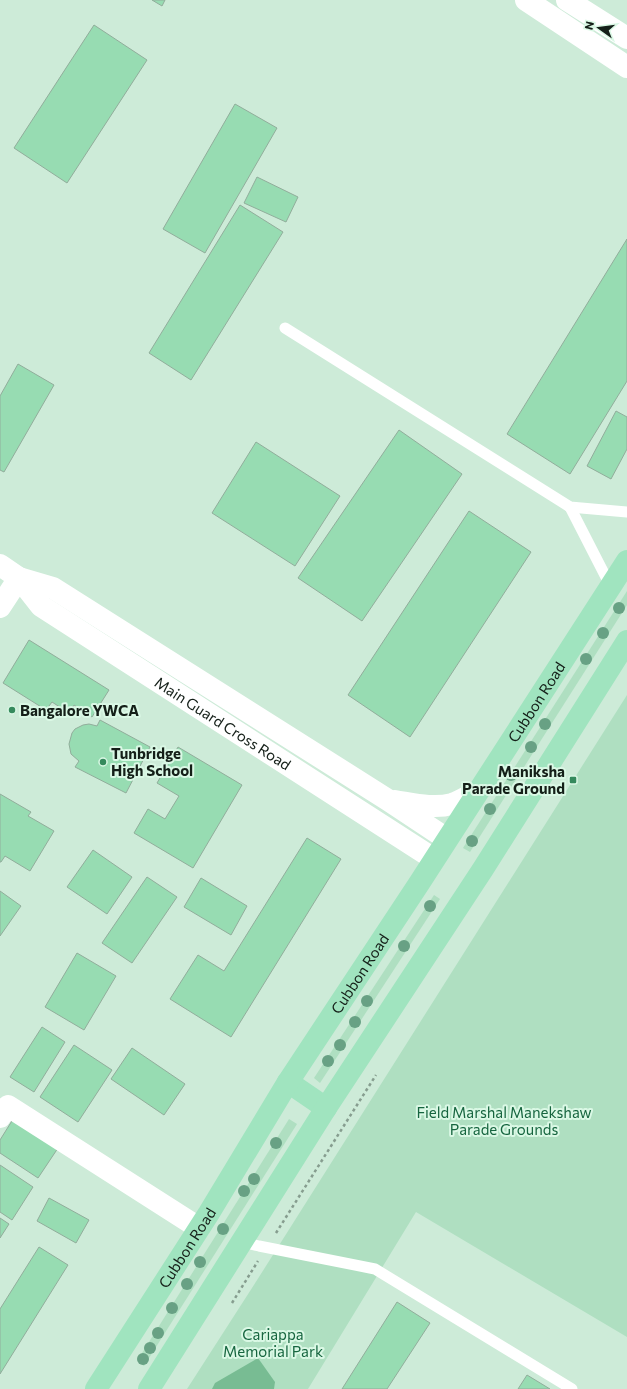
<svg xmlns="http://www.w3.org/2000/svg" width="627" height="1389" font-family="Commissioner,sans-serif">
<rect width="100%" height="100%" fill="#cdebd8"/>
<!-- green -->
<g fill="#afdfc1">
<polygon points="627,591 627,605 470,852 463,848"/>
<polygon points="627,695 627,1337 416,1212 308,1389 187,1389 259,1277"/>
<polygon points="434,895 440,899 320,1083 314,1078"/>
<polygon points="289,1119 297,1124 144,1366 137,1361"/>
</g>
<!-- forest -->
<polygon fill="#78bc93" points="258,1358 275,1382 274,1389 212,1389 215,1383"/>
<!-- building -->
<g fill="#97dcb2" stroke="#91ad9b">
<polygon points="152,0 165,0 162,6"/>
<polygon points="94,25 147,60 67,183 14,148"/>
<polygon points="235,104 277,128 205,253 163,229"/>
<polygon points="257,177 298,197 286,222 244,203"/>
<polygon points="240,205 283,232 191,380 149,353"/>
<polygon points="627,239 627,381 570,474 507,434"/>
<polygon points="18,364 54,385 4,472 0,470 0,396"/>
<polygon points="616,411 627,417 627,449 611,479 587,466"/>
<polygon points="399,430 462,474 362,621 298,578"/>
<polygon points="256,442 340,496 295,566 212,513"/>
<polygon points="469,511 531,552 410,737 348,695"/>
<polygon points="29,640 109,690 92,717 74,705 69,713 52,702 46,710 3,683"/>
<polygon points="100,720 150,747 126,793 75,767 79,761 71,754 69,744 72,733 75,729 83,725 89,724 97,726"/>
<polygon points="178,747 242,785 193,868 134,833 148,809 165,819 179,796 157,783"/>
<polygon points="0,794 31,812 28,816 54,831 30,871 5,856 1,862 0,862"/>
<polygon points="307,838 341,859 231,1037 170,999 198,955 224,971"/>
<polygon points="93,850 132,877 107,914 67,887"/>
<polygon points="147,877 177,897 132,963 102,943"/>
<polygon points="201,878 247,906 231,935 184,907"/>
<polygon points="0,891 21,906 0,936"/>
<polygon points="77,953 116,976 84,1030 45,1007"/>
<polygon points="42,1027 65,1042 34,1092 10,1077"/>
<polygon points="74,1045 112,1070 78,1122 40,1097"/>
<polygon points="132,1048 185,1084 164,1115 111,1079"/>
<polygon points="15,1116 60,1145 38,1178 0,1153 0,1140"/>
<polygon points="0,1165 33,1187 12,1220 0,1212"/>
<polygon points="49,1198 89,1220 76,1243 37,1221"/>
<polygon points="0,1218 9,1224 0,1238"/>
<polygon points="39,1247 68,1265 0,1374 0,1309"/>
<polygon points="397,1302 430,1323 387,1389 342,1389"/>
<polygon points="527,1375 550,1389 518,1389"/>
</g>
<g fill="none" stroke-linecap="round" stroke-linejoin="round">
<!-- path -->
<g stroke="#869d8f" stroke-width="2.5" stroke-dasharray="3 3" stroke-linecap="butt">
<polyline points="276,1233 376,1075"/>
<polyline points="232,1303 258,1261"/>
</g>
<!-- lane -->
<g stroke="#fff" stroke-width="11">
<polyline points="285,328 570,507 627,512"/>
<polyline points="570,507 611,587"/>
<polyline points="242,1242 259,1246 375,1269 572,1389"/>
</g>
<!-- street -->
<polyline stroke="#fff" stroke-width="22" points="0,1117 8,1106 199,1228"/>
<!-- secondary -->
<g stroke="#fff" stroke-width="22">
<polyline points="526,0 627,67"/>
<polyline points="567,0 627,38"/>
<polyline points="0,565 19,578 53,588 388,800 447,839"/>
<path id="s1" d="M19 578 41 606 434 859"/>
<polyline points="0,607 19,578"/>
<path d="M395 801C414 804 434 809 452 804 461 801 470 795 478 791"/>
</g>
<!-- primary -->
<g stroke="#a0e4bf" stroke-width="22">
<polyline points="288,1082 326,1108"/>
<path id="s2" d="M96 1389 209 1213 288 1082 420 882 627 561"/>
<polyline points="149,1389 326,1108 483,869 627,641"/>
</g>
</g>
<!-- trees -->
<g fill="#68a184">
<circle cx="619" cy="608" r="6"/>
<circle cx="603" cy="633" r="6"/>
<circle cx="586" cy="659" r="6"/>
<circle cx="545" cy="724" r="6"/>
<circle cx="531" cy="747" r="6"/>
<circle cx="511" cy="775" r="6"/>
<circle cx="490" cy="809" r="6"/>
<circle cx="472" cy="841" r="6"/>
<circle cx="430" cy="906" r="6"/>
<circle cx="404" cy="946" r="6"/>
<circle cx="367" cy="1001" r="6"/>
<circle cx="355" cy="1022" r="6"/>
<circle cx="340" cy="1045" r="6"/>
<circle cx="328" cy="1061" r="6"/>
<circle cx="276" cy="1143" r="6"/>
<circle cx="254" cy="1179" r="6"/>
<circle cx="244" cy="1191" r="6"/>
<circle cx="223" cy="1229" r="6"/>
<circle cx="200" cy="1262" r="6"/>
<circle cx="187" cy="1284" r="6"/>
<circle cx="172" cy="1308" r="6"/>
<circle cx="158" cy="1333" r="6"/>
<circle cx="150" cy="1348" r="6"/>
<circle cx="143" cy="1359" r="6"/>
</g>
<!-- markers -->
<g fill="#358a5d" stroke="#daf8e5" stroke-width="1.5">
<circle cx="12" cy="710" r="4"/>
<circle cx="103" cy="762" r="4"/>
<rect x="569" y="776" width="8" height="8" rx="2"/>
</g>
<g text-anchor="middle" dominant-baseline="central" stroke-width="4" stroke-linejoin="round" paint-order="stroke">
<!-- street labels -->
<g font-size="15" fill="#141f18" stroke="#daf8e5">
<text stroke="none"><textPath href="#s2" startOffset="816">Cubbon Road</textPath></text>
<text stroke="none"><textPath href="#s1" startOffset="252">Main Guard Cross Road</textPath></text>
<text stroke="none"><textPath href="#s2" startOffset="492">Cubbon Road</textPath></text>
<text stroke="none"><textPath href="#s2" startOffset="168">Cubbon Road</textPath></text>
</g>
<!-- poi labels -->
<g font-size="15" font-weight="bold" fill="#141f18" stroke="#daf8e5" text-anchor="start">
<text x="20" y="710">Bangalore YWCA</text>
<text x="111" y="753">Tunbridge<tspan x="111" dy="17">High School</tspan></text>
<text x="565" y="771" text-anchor="end">Maniksha<tspan x="565" dy="17">Parade Ground</tspan></text>
</g>
<!-- park labels -->
<g font-size="15" fill="#16653f" stroke="#daf8e5">
<text x="504" y="1112">Field Marshal Manekshaw<tspan x="504" dy="17">Parade Grounds</tspan></text>
<text x="273" y="1334">Cariappa<tspan x="273" dy="17">Memorial Park</tspan></text>
</g>
</g>
<!-- north arrow -->
<g transform="translate(599 28) rotate(284)" stroke="#daf8e5" stroke-width="3" paint-order="stroke">
<path d="M0-3L7 15L0 10L-7 15Z" fill="#141f18"/>
<text y="-6" font-size="11" font-weight="bold" text-anchor="middle" fill="#141f18">N</text>
</g>
</svg>
